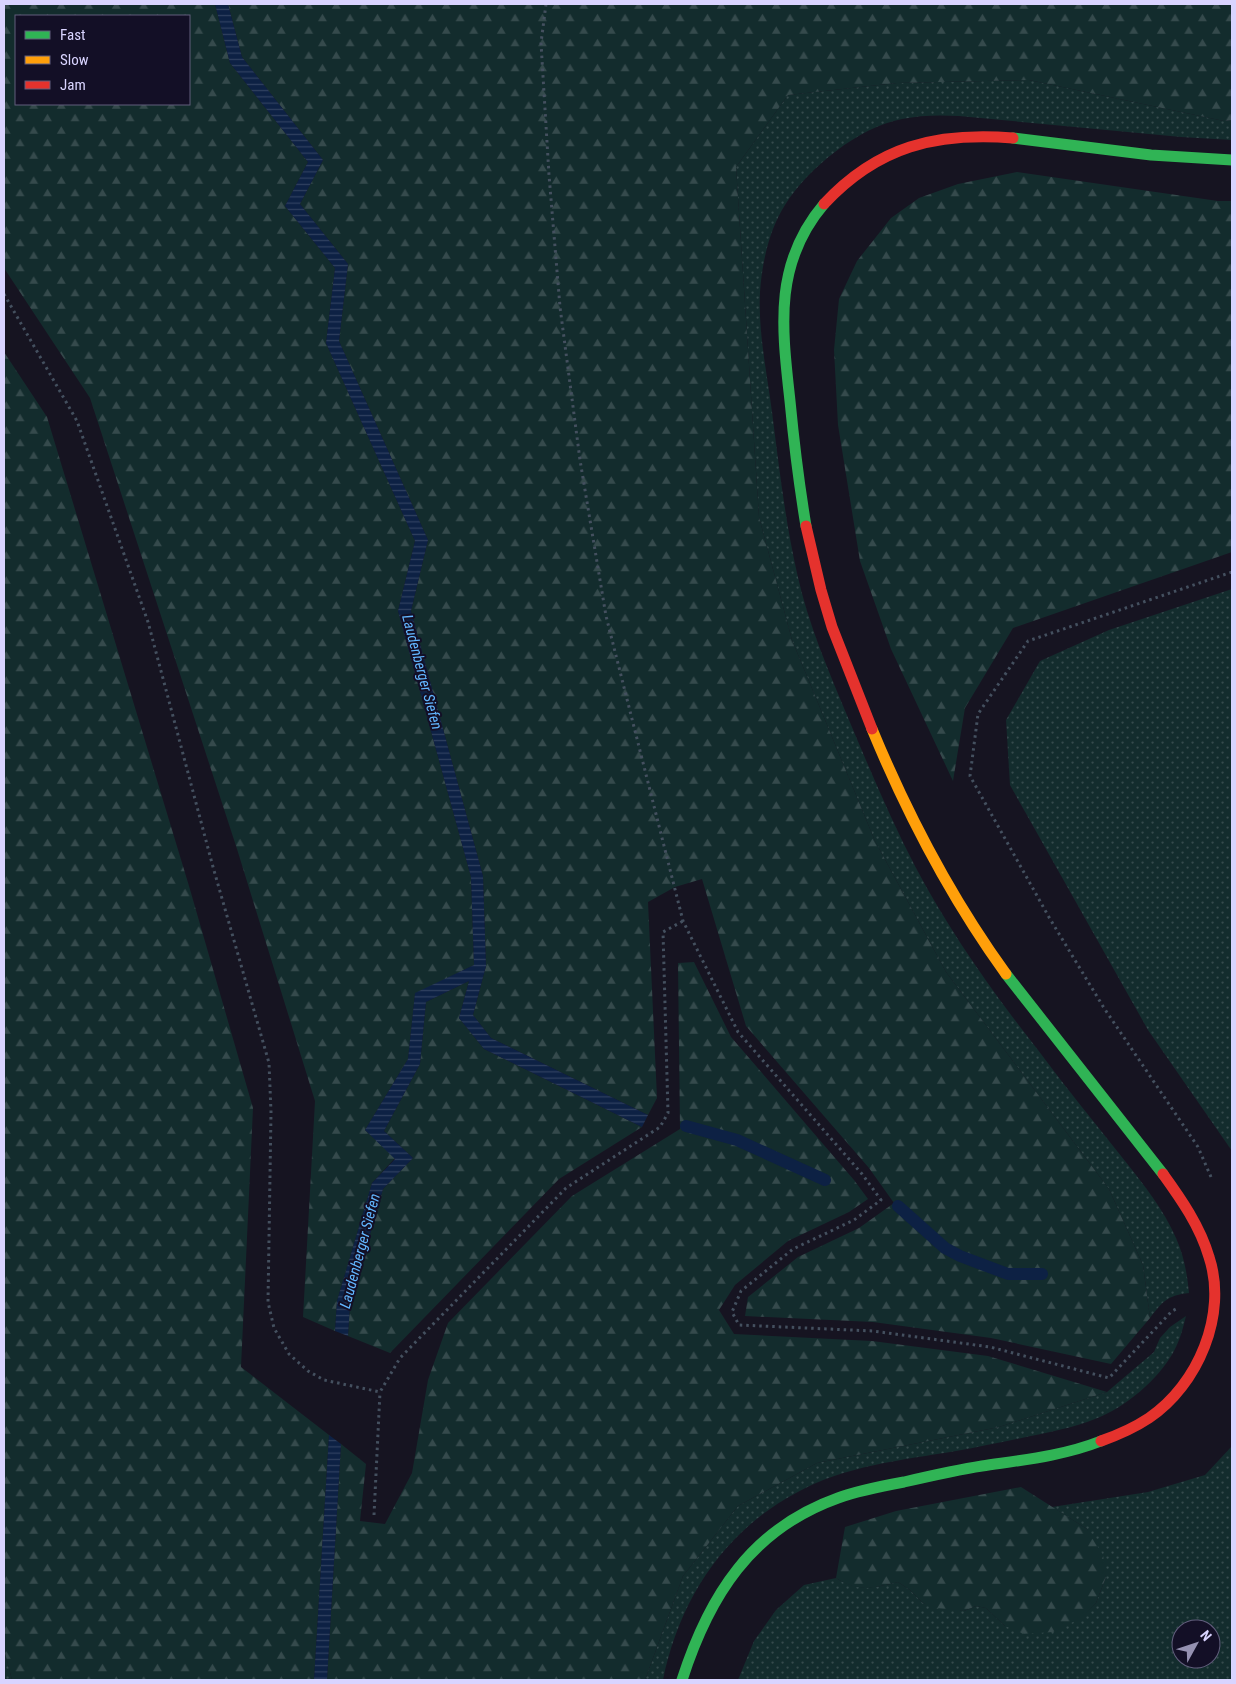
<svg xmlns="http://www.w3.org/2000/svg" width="1236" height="1684" font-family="'Roboto Condensed',sans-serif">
<defs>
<pattern id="grass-dots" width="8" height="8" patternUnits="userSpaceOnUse" patternTransform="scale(1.25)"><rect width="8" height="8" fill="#132c2d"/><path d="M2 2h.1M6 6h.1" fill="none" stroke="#354a4c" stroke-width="1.8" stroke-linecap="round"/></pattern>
<pattern id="forest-firs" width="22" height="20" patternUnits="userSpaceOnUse" patternTransform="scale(1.25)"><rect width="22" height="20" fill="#132c2d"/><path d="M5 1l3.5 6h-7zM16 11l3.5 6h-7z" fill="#354a4c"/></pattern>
<pattern id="water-rules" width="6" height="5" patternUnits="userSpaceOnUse" patternTransform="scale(1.25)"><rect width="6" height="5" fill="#0d2144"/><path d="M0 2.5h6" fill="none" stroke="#304060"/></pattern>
</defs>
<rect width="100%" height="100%" fill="#161421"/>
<!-- grass -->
<g fill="url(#grass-dots)" fill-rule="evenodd">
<path d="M1029 80 1224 121 1232 120V140L1181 137 959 116C940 115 921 115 902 119 859 127 808 168 785 205 769 230 762 263 760 292 758 333 767 372 772 412 779 466 785 520 797 573 808 624 829 672 849 720 870 770 891 820 916 868 950 932 993 993 1038 1050 1066 1088 1096 1124 1125 1161 1144 1185 1164 1210 1176 1238 1184 1256 1187 1273 1189 1293 1168 1295 1162 1302 1150 1318L1143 1265 1109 1189 946 972 875 841 792 640 759 517 736 167 788 95 897 83Z"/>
<polygon points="1232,589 1232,1151 1148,1030 1010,785 1006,720 1040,661 1109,630"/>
<path d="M1186 1316C1183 1328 1180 1340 1174 1351 1159 1379 1125 1408 1095 1419 1078 1426 1059 1430 1041 1434 1012 1440 984 1446 956 1451 902 1460 844 1466 796 1493 723 1532 679 1601 663 1680H645L683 1576 738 1506 817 1463 999 1427 1107 1392 1154 1352 1160 1338 1170 1327Z"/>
<path d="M1232 1446V1680H738L754 1641 776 1610 804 1585 836 1578C859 1592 873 1588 898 1582L910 1590 923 1603 964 1611 976 1606 986 1608 1005 1626 1080 1618 1096 1603 1106 1577 1087 1529 1052 1507 1148 1492 1205 1475ZM1181 1629H1211V1659H1181Z"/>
<polygon points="4,1649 12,1680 4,1680"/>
</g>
<!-- forest -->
<g fill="url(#forest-firs)" fill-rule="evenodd">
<path d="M4 4H215L230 63 308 162 285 206 335 268 326 343 415 541 398 611 471 877 474 965 415 994 408 1059 365 1130 395 1158 372 1183 337 1301 335 1331 303 1317 315 1101 237 849 90 398 4 268ZM16 16H189V104H16Z"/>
<polygon points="228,4 1232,4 1232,120 1224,121 1029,80 897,83 788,95 736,167 759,517 792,640 875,841 946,972 1109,1189 1143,1265 1150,1318 1111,1364 991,1338 873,1322 745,1316 748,1297 798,1257 859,1228 894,1203 869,1168 746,1026 702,879 675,887 648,902 657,1098 648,1115 491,1038 473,1015 486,966 483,876 411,611 428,540 339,341 348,264 300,204 323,160 242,57"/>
<polygon points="1017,172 1218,201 1232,201 1232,552 1013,628 965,708 953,781 891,649 860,561 838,425 834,350 839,299 857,261 891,218 919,198 958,184"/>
<polygon points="4,352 47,417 189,886 253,1108 241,1367 329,1435 314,1680 12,1680 4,1649"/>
<polygon points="694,962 731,1037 854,1180 868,1199 849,1212 788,1241 735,1285 719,1310 734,1334 872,1341 988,1356 1107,1392 999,1427 817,1463 738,1506 683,1576 645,1680 327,1680 341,1444 366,1464 360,1521 385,1524 412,1473 428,1380 448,1323 572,1196 680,1129 678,963"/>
<polygon points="469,981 459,1018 484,1049 642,1127 559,1179 390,1353 348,1336 350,1304 383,1189 413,1158 384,1131 420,1064 426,1002"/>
<path d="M1021 1487 1087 1529 1103 1555 1106 1577 1096 1603 1081 1618 1053 1632 1024 1634 1005 1626 986 1608 976 1606 964 1611 936 1608 923 1603 910 1590 898 1582C873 1588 859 1593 836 1578L845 1527 896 1511Z"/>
</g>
<!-- water -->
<g fill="url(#water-rules)">
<polygon points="215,4 228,4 242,57 323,160 300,204 348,264 339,341 428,540 411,611 483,876 486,966 473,1015 491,1038 648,1115 642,1127 484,1049 459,1018 469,981 426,1002 420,1064 384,1131 413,1158 383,1189 350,1304 348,1336 335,1331 337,1301 372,1183 395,1159 365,1130 408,1059 415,993 474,965 471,877 398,611 415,541 326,343 335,268 285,206 308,162 230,63"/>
<polygon points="329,1435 341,1444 327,1680 314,1680"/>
</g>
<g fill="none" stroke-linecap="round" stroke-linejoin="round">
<!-- stream -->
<g stroke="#0d2144" stroke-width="12">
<polyline points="686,1126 737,1140 825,1180"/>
<polyline points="898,1206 945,1248 960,1256 1008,1274 1042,1274"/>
</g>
<!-- path -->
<g stroke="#44505f" stroke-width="3" stroke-dasharray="2.5 4" stroke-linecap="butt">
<polyline points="546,4 541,43 549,175 560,307 580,460 606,616 683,921 738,1032 862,1174 881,1200 854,1220 793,1249 741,1291 732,1312 739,1325 873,1331 990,1347 1109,1378 1172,1311 1178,1308"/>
<polyline points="4,294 77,421 148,622 213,867 269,1063 271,1112 268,1302 274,1328 289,1354 308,1371 324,1380 380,1392 400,1358 566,1188 660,1127 668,1113 663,932 683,921"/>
<polyline points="1211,1177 1198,1147 1104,1008 1050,919 970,776 978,714 1028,641 1232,572"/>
<polyline points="374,1515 380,1392"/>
</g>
<!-- fast -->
<g stroke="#30b455" stroke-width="11">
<polyline points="1013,138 1151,155 1232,160"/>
<path d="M806 526C799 484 794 443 790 401 782 328 773 264 824 204"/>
<polyline points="1006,974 1163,1174"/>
<path d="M682 1680C709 1596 751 1529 838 1498 860 1490 882 1486 904 1482 930 1476 956 1470 982 1466 1022 1460 1063 1456 1101 1441"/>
</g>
<!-- slow -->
<path stroke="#ff9f0a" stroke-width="11" d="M872 729C908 816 951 898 1006 974"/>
<!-- jam -->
<g stroke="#e5322d" stroke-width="11">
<path d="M824 204C878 146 936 132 1013 138"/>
<polyline points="806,526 821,590 832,627 872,729"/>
<path d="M1101 1441C1118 1435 1134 1428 1149 1418 1198 1385 1228 1314 1209 1257 1200 1226 1181 1199 1163 1174"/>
</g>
</g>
<g text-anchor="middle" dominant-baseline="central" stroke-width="4" stroke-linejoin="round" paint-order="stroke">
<!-- water labels -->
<g font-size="15" font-style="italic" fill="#62b6ff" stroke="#130f26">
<text transform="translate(422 672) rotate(75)">Laudenberger Siefen</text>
<text transform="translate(360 1251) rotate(-75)">Laudenberger Siefen</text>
</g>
</g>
<!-- border -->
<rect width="1236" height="1684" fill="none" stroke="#d9d4ff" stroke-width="10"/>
<!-- legend -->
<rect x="15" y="15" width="175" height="90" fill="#130f26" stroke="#625e7d"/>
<rect x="25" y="31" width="25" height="8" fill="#30b455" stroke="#625e7d"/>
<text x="60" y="40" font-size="15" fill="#d9d4ff">Fast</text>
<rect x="25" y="56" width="25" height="8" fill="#ff9f0a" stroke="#625e7d"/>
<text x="60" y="65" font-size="15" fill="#d9d4ff">Slow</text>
<rect x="25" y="81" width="25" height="8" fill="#e5322d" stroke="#625e7d"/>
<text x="60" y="90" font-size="15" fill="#d9d4ff">Jam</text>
<!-- north arrow -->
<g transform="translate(1196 1644) rotate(50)"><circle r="24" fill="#130f26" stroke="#625e7d"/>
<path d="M0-4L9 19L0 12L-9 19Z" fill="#9591b1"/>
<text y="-8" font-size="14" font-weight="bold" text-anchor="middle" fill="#d9d4ff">N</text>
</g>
</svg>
